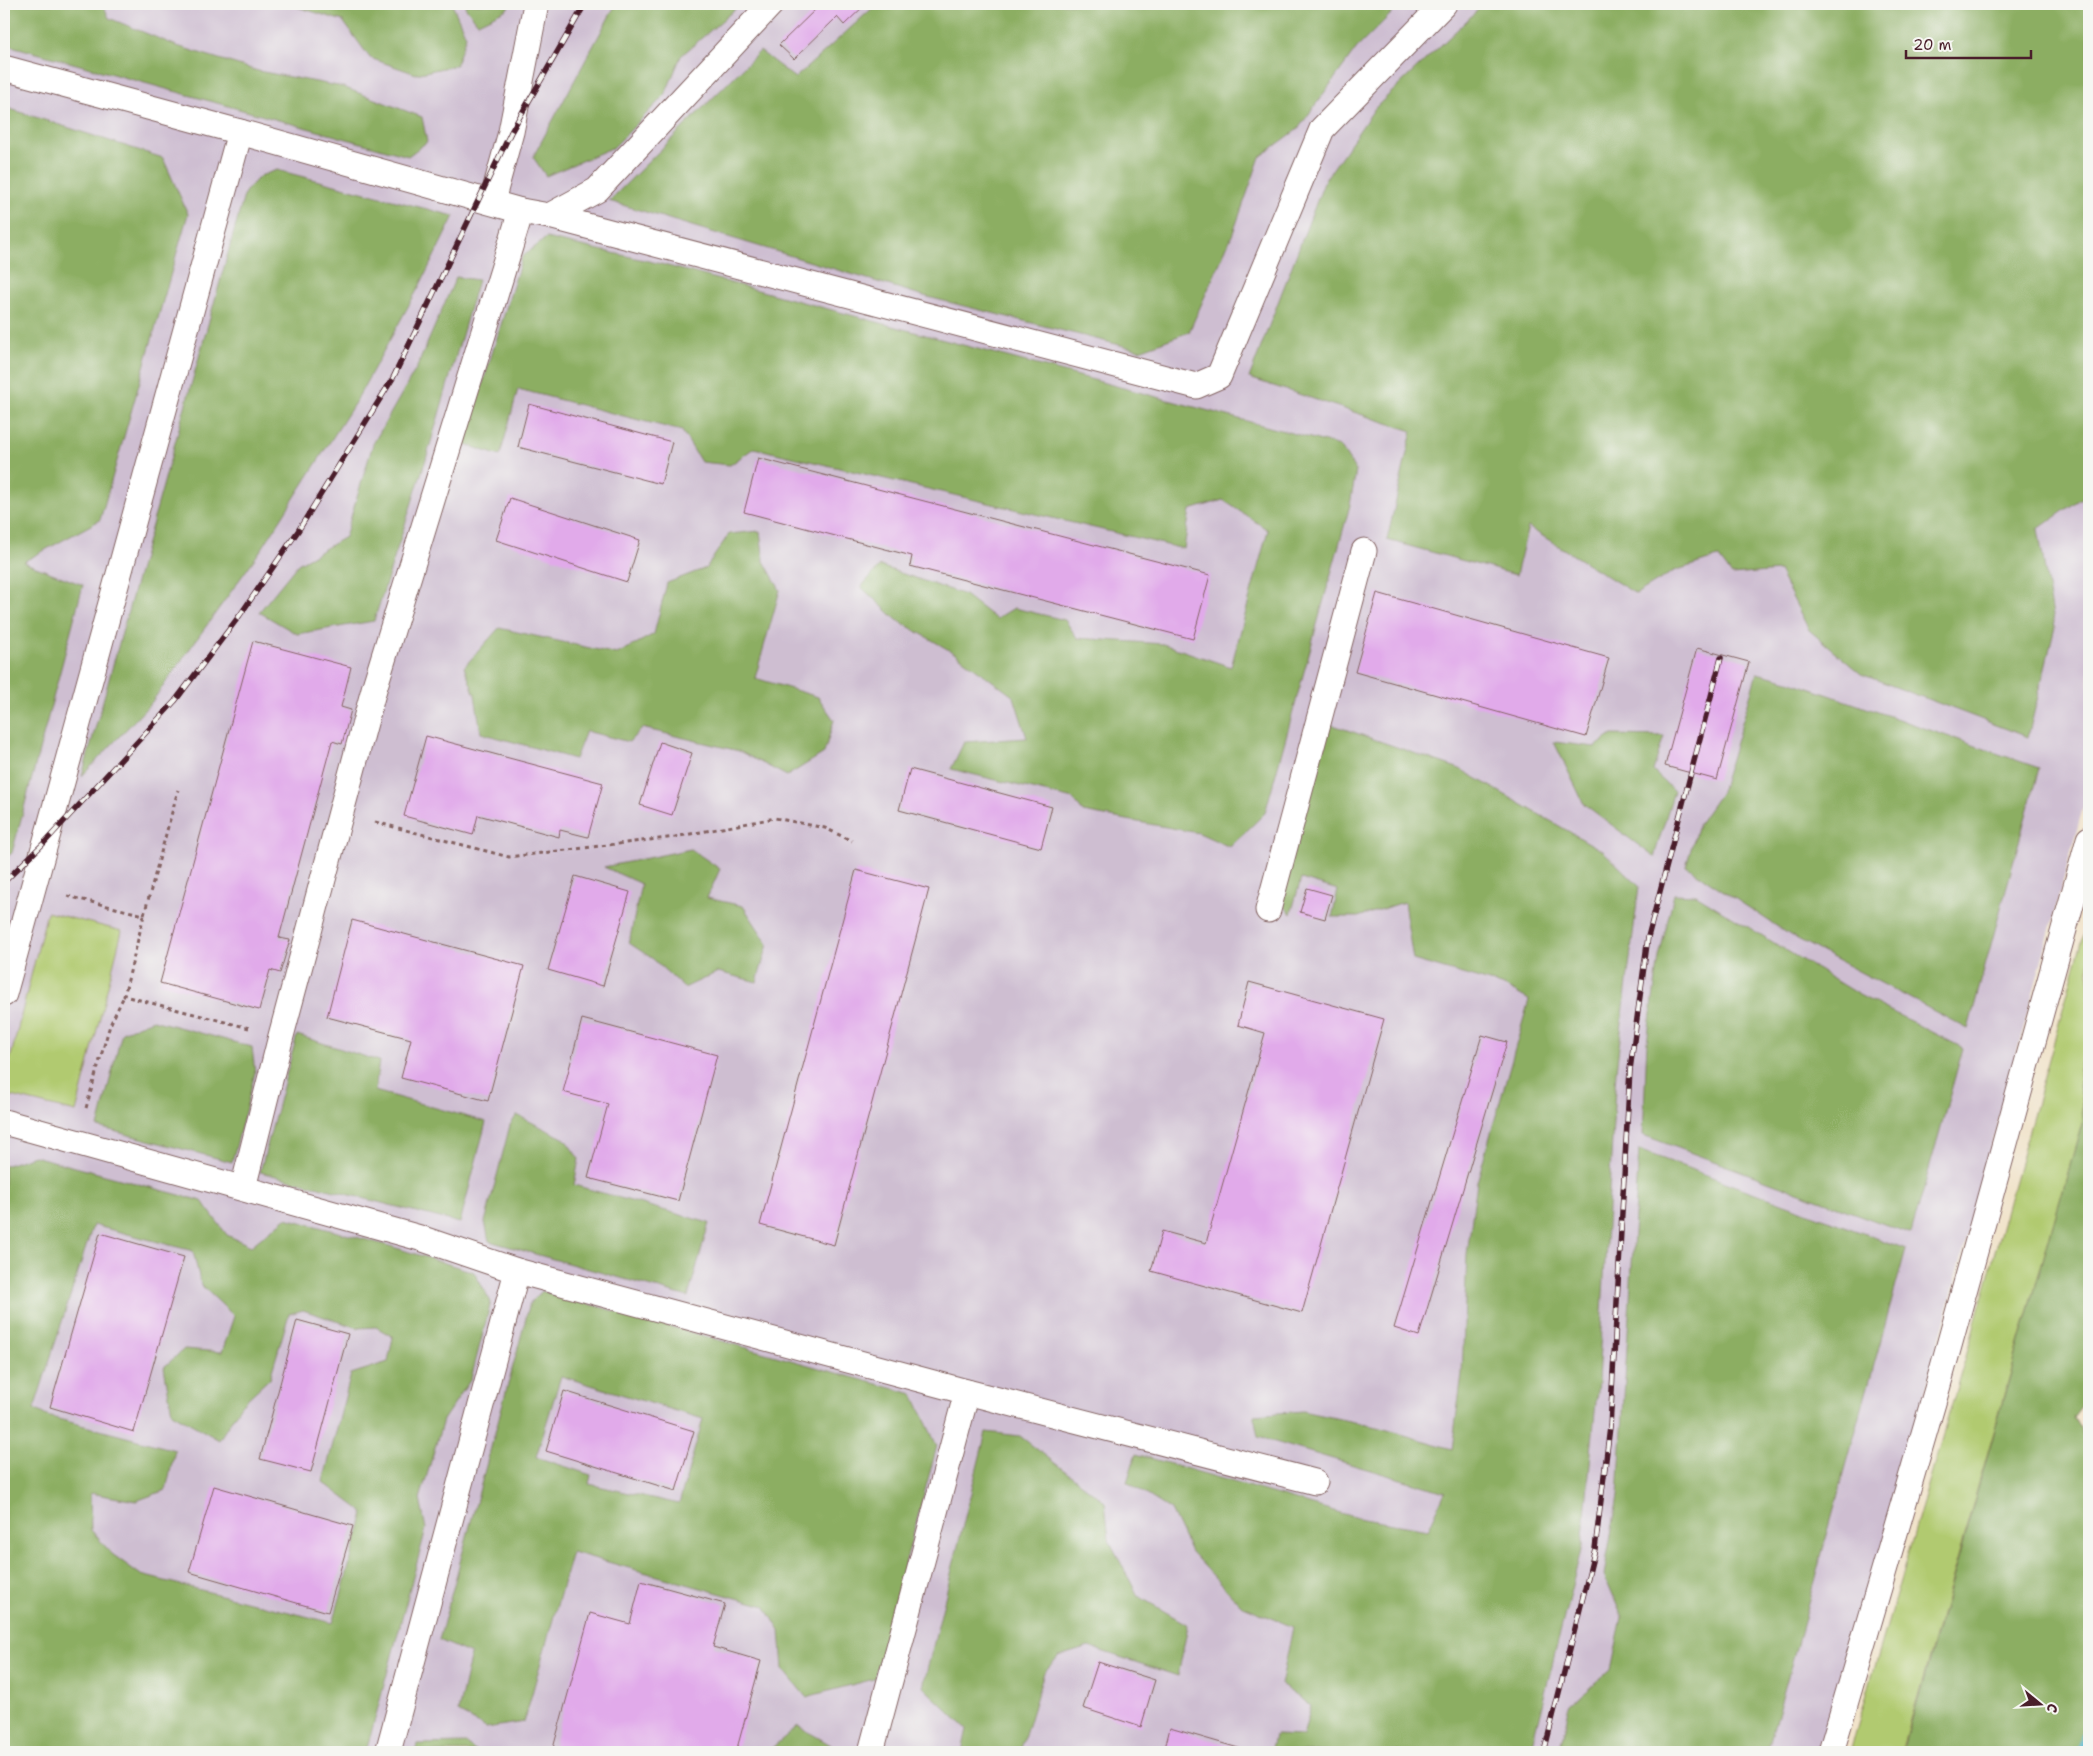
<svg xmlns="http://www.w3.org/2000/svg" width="2093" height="1756" font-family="'Shantell Sans',sans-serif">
<rect width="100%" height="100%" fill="#f6f6f2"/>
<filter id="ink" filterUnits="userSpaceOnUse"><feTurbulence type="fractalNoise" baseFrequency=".02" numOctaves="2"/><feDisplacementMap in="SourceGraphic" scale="10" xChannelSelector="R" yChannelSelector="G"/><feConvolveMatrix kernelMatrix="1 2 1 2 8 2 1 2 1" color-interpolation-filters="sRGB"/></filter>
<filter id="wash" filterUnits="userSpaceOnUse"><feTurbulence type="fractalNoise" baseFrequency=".0096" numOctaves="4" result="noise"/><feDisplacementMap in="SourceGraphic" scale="20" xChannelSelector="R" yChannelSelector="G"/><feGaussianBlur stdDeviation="1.12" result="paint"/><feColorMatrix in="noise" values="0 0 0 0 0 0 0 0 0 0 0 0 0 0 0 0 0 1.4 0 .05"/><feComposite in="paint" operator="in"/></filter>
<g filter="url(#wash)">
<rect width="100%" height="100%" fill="#f1e3ca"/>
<!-- industrial -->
<polygon fill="#cebed1" points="4,4 2089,4 2089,785 1828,1752 4,1752"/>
<!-- green -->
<g fill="#b1ca6f" stroke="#7e744d">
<polygon points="47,912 122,931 76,1112 4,1094 4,1084"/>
<polygon points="2089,916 2089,1034 2079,1070 2083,1120 1902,1752 1850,1752 1965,1359"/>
</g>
<!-- forest -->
<g fill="#8cae62" stroke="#6b6646" fill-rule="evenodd">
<polygon points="4,4 103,4 109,18 177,46 258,71 343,87 422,117 427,142 408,156 4,44"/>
<polygon points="288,4 452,4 466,36 456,65 416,74 370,58 343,21"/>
<polygon points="466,4 510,4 507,9 478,23 465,7"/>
<polygon points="616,4 741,4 681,56 665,95 614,147 546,176 533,157"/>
<polygon points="877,4 1401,4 1356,49 1298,129 1260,157 1233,233 1189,332 1140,350 924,296 609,201 760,51 795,78"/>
<polygon points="1484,4 2089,4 2089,493 2038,529 2055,627 2028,737 1861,674 1809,630 1779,571 1732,575 1718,557 1674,571 1636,594 1528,527 1516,575 1387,540 1412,431 1249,378 1325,180 1375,108"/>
<polygon points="4,107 163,158 188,214 100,520 23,562 83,585 12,853 4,859"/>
<polygon points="277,170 454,216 420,285 356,401 263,547 151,703 82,776 245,192 260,176"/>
<polygon points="546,238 653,262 1340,446 1356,471 1350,505 1265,813 1230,847 1199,833 1083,812 1073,799 951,769 964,742 1027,738 1014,697 956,654 897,620 861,587 880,566 965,595 996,619 1014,608 1065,620 1077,638 1163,644 1231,667 1268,530 1223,500 1190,510 1184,549 754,448 730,465 701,462 682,431 518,389 500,456 464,444 522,257"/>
<polygon points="456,277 478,280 426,459 374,621 297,634 259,612 298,564 345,537 373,444 417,367"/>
<polygon points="760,531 764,561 780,590 755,678 818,697 834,720 824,753 787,776 739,751 642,728 629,742 586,731 575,759 481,733 475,695 464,667 499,628 617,654 654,634 667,583 706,568 729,534"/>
<polygon points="1757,673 1789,681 2039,768 1968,1029 1790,935 1686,866 1698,825 1721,792"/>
<polygon points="1330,724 1460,769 1603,851 1639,886 1616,1071 1598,1381 1582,1546 1530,1752 1271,1752 1275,1735 1303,1736 1311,1706 1281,1685 1293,1627 1241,1605 1191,1552 1171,1510 1127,1482 1136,1454 1358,1518 1428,1530 1445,1492 1258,1437 1254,1415 1303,1411 1381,1428 1452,1449 1462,1374 1467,1254 1477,1182 1529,1000 1504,986 1413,960 1404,902 1358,917 1332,917 1338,890 1301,879 1291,914 1277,898"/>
<polygon points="1612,735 1664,736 1653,771 1674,791 1654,857 1584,804 1554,742 1595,747"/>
<polygon points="691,849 720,869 707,898 743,906 768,944 757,982 718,972 684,988 653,959 629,943 641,884 604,867"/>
<polygon points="1674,894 1696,895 1859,995 1963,1048 1911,1234 1643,1135 1647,1042 1659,957"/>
<polygon points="153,1020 252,1047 255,1073 232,1162 98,1127 122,1032"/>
<polygon points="2089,1034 2089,1396 2073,1417 2089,1444 2089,1752 1903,1752 2083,1120 2079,1070"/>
<polygon points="297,1035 379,1061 375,1091 486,1122 460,1223 260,1172"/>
<polygon points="517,1115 565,1139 579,1159 574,1185 709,1223 688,1297 489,1241 485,1222 510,1125"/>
<polygon points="1639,1150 1906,1249 1767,1752 1559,1752 1570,1706 1611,1670 1622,1617 1604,1575 1618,1496"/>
<path d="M34 1156 202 1201 227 1235 251 1246 286 1218 393 1247 474 1272 491 1302 471 1379 443 1420 420 1499 426 1529 366 1752H4V1166ZM93 1225 193 1251 201 1285 234 1316 222 1352 184 1349 164 1367 172 1413 219 1440 241 1405 270 1378 289 1314 303 1310 358 1328 376 1327 393 1337 388 1362 351 1374 323 1482 364 1513 333 1623 141 1575 112 1554 91 1530 90 1493 136 1501 166 1490 175 1450 47 1416 34 1409Z"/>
<path d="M542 1291 913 1394 937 1446 874 1679 806 1697 783 1669 780 1631 765 1606 572 1552 524 1722 486 1728 458 1712 471 1654 439 1640 530 1303ZM561 1376 703 1419 679 1504 589 1484 591 1475 536 1457Z"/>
<polygon points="986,1432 1020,1436 1105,1502 1109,1540 1138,1596 1188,1625 1178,1676 1089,1647 1059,1656 1044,1672 1020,1752 962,1752 967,1729 923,1687"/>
<polygon points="798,1726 843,1752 767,1752"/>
<polygon points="466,1743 476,1752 415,1752 417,1744"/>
</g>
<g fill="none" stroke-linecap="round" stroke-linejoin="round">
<!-- stream -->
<polyline stroke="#4db4cc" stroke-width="12" points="2083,1752 2089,1730"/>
</g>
<g id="blocks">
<!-- building -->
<g fill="#e1aaea">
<polygon points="821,4 866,4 844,25 837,17 794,59 779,45"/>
<polygon points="529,404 672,442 661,484 518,447"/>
<polygon points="758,458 1210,575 1193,639 910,566 912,556 744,512"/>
<polygon points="510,498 640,540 627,582 496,540"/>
<polygon points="1377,593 1609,658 1586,737 1355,672"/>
<polygon points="253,641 351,667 341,707 351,710 342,744 332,741 279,938 290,940 280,973 270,970 259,1010 160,983"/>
<polygon points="1697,648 1749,662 1717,780 1665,766"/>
<polygon points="426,736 603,783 588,837 560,830 559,837 478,815 473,835 404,816"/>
<polygon points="660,742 692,753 672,815 640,805"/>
<polygon points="910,769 1052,807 1041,848 899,810"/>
<polygon points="856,870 929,889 834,1245 760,1225"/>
<polygon points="575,876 630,892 603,986 548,970"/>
<polygon points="1307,888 1332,895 1325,919 1300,912"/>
<polygon points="352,920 524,966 488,1101 401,1078 411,1039 327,1017"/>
<polygon points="1249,982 1384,1019 1302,1313 1151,1271 1162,1231 1206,1243 1265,1033 1238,1025"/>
<polygon points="582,1019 717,1055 678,1201 588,1178 608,1104 563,1092"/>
<polygon points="1482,1035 1507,1042 1419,1336 1394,1328"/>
<polygon points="100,1233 184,1257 134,1432 50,1407"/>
<polygon points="297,1320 348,1334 311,1472 260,1459"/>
<polygon points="564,1391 694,1431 676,1491 546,1451"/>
<polygon points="214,1486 353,1526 328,1612 189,1572"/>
<polygon points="641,1581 725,1604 713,1647 761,1661 736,1752 552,1752 590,1613 630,1624"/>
<polygon points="1098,1662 1155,1680 1141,1727 1083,1708"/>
<polygon points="1170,1728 1252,1752 1164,1752"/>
</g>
</g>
</g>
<g filter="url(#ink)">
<use href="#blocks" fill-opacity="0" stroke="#846463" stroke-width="1"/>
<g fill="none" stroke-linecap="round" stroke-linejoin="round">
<defs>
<g id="lane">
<polyline points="4,68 240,132 4,994"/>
<polyline points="240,132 521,211 549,216 597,190 771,4"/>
<polyline points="492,201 511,132 536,4"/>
<polyline points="549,216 1196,386 1219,376 1322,129 1444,4"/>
<polyline points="1268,910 1364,551"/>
<polyline points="4,1122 420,1238 517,1271 967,1392 1315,1482"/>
<polyline points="243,1188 281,1036 374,689 521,211"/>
<polyline points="388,1752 517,1271"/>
<polyline points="871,1752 967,1392"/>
<polyline points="1831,1752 1937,1389 2089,839"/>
</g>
</defs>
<!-- lane casing -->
<use href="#lane" stroke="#846463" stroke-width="27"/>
<!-- path -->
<g stroke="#846463" stroke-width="3" stroke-dasharray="4 4" stroke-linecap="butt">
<polyline points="375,822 509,857 675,837 775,818 825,828 852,841"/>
<polyline points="67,896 144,915 124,996 249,1028"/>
<polyline points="144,915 178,790"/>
<polyline points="86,1108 110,1025 124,996"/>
</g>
<!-- lane -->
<use href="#lane" stroke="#fff" stroke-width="25"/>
<defs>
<g id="rail">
<polyline points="4,882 44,843 175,701 240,615 298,531 393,378 511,132 585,4"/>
<polyline points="1544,1752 1595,1549 1610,1427 1630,1070 1648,937 1721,658"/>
</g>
</defs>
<!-- rail casing -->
<use href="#rail" stroke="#4a1f2b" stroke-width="5.5"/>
<!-- rail -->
<use href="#rail" stroke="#f6f6f2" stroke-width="4" stroke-dasharray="11" stroke-linecap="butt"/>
</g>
</g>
<!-- margin -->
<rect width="2093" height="1756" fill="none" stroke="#f6f6f2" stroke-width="20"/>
<!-- north arrow -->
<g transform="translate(2040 1704) rotate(108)" stroke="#f6f6f2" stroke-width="4" paint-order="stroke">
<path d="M0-4L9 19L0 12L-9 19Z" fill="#4a1f2b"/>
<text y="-8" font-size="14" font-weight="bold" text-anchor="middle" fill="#4a1f2b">С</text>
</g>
<!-- scale -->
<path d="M1906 50v8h125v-8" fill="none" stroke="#4a1f2b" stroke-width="2.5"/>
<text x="1913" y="50" font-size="15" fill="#4a1f2b" stroke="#f6f6f2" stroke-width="4" paint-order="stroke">20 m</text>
</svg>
